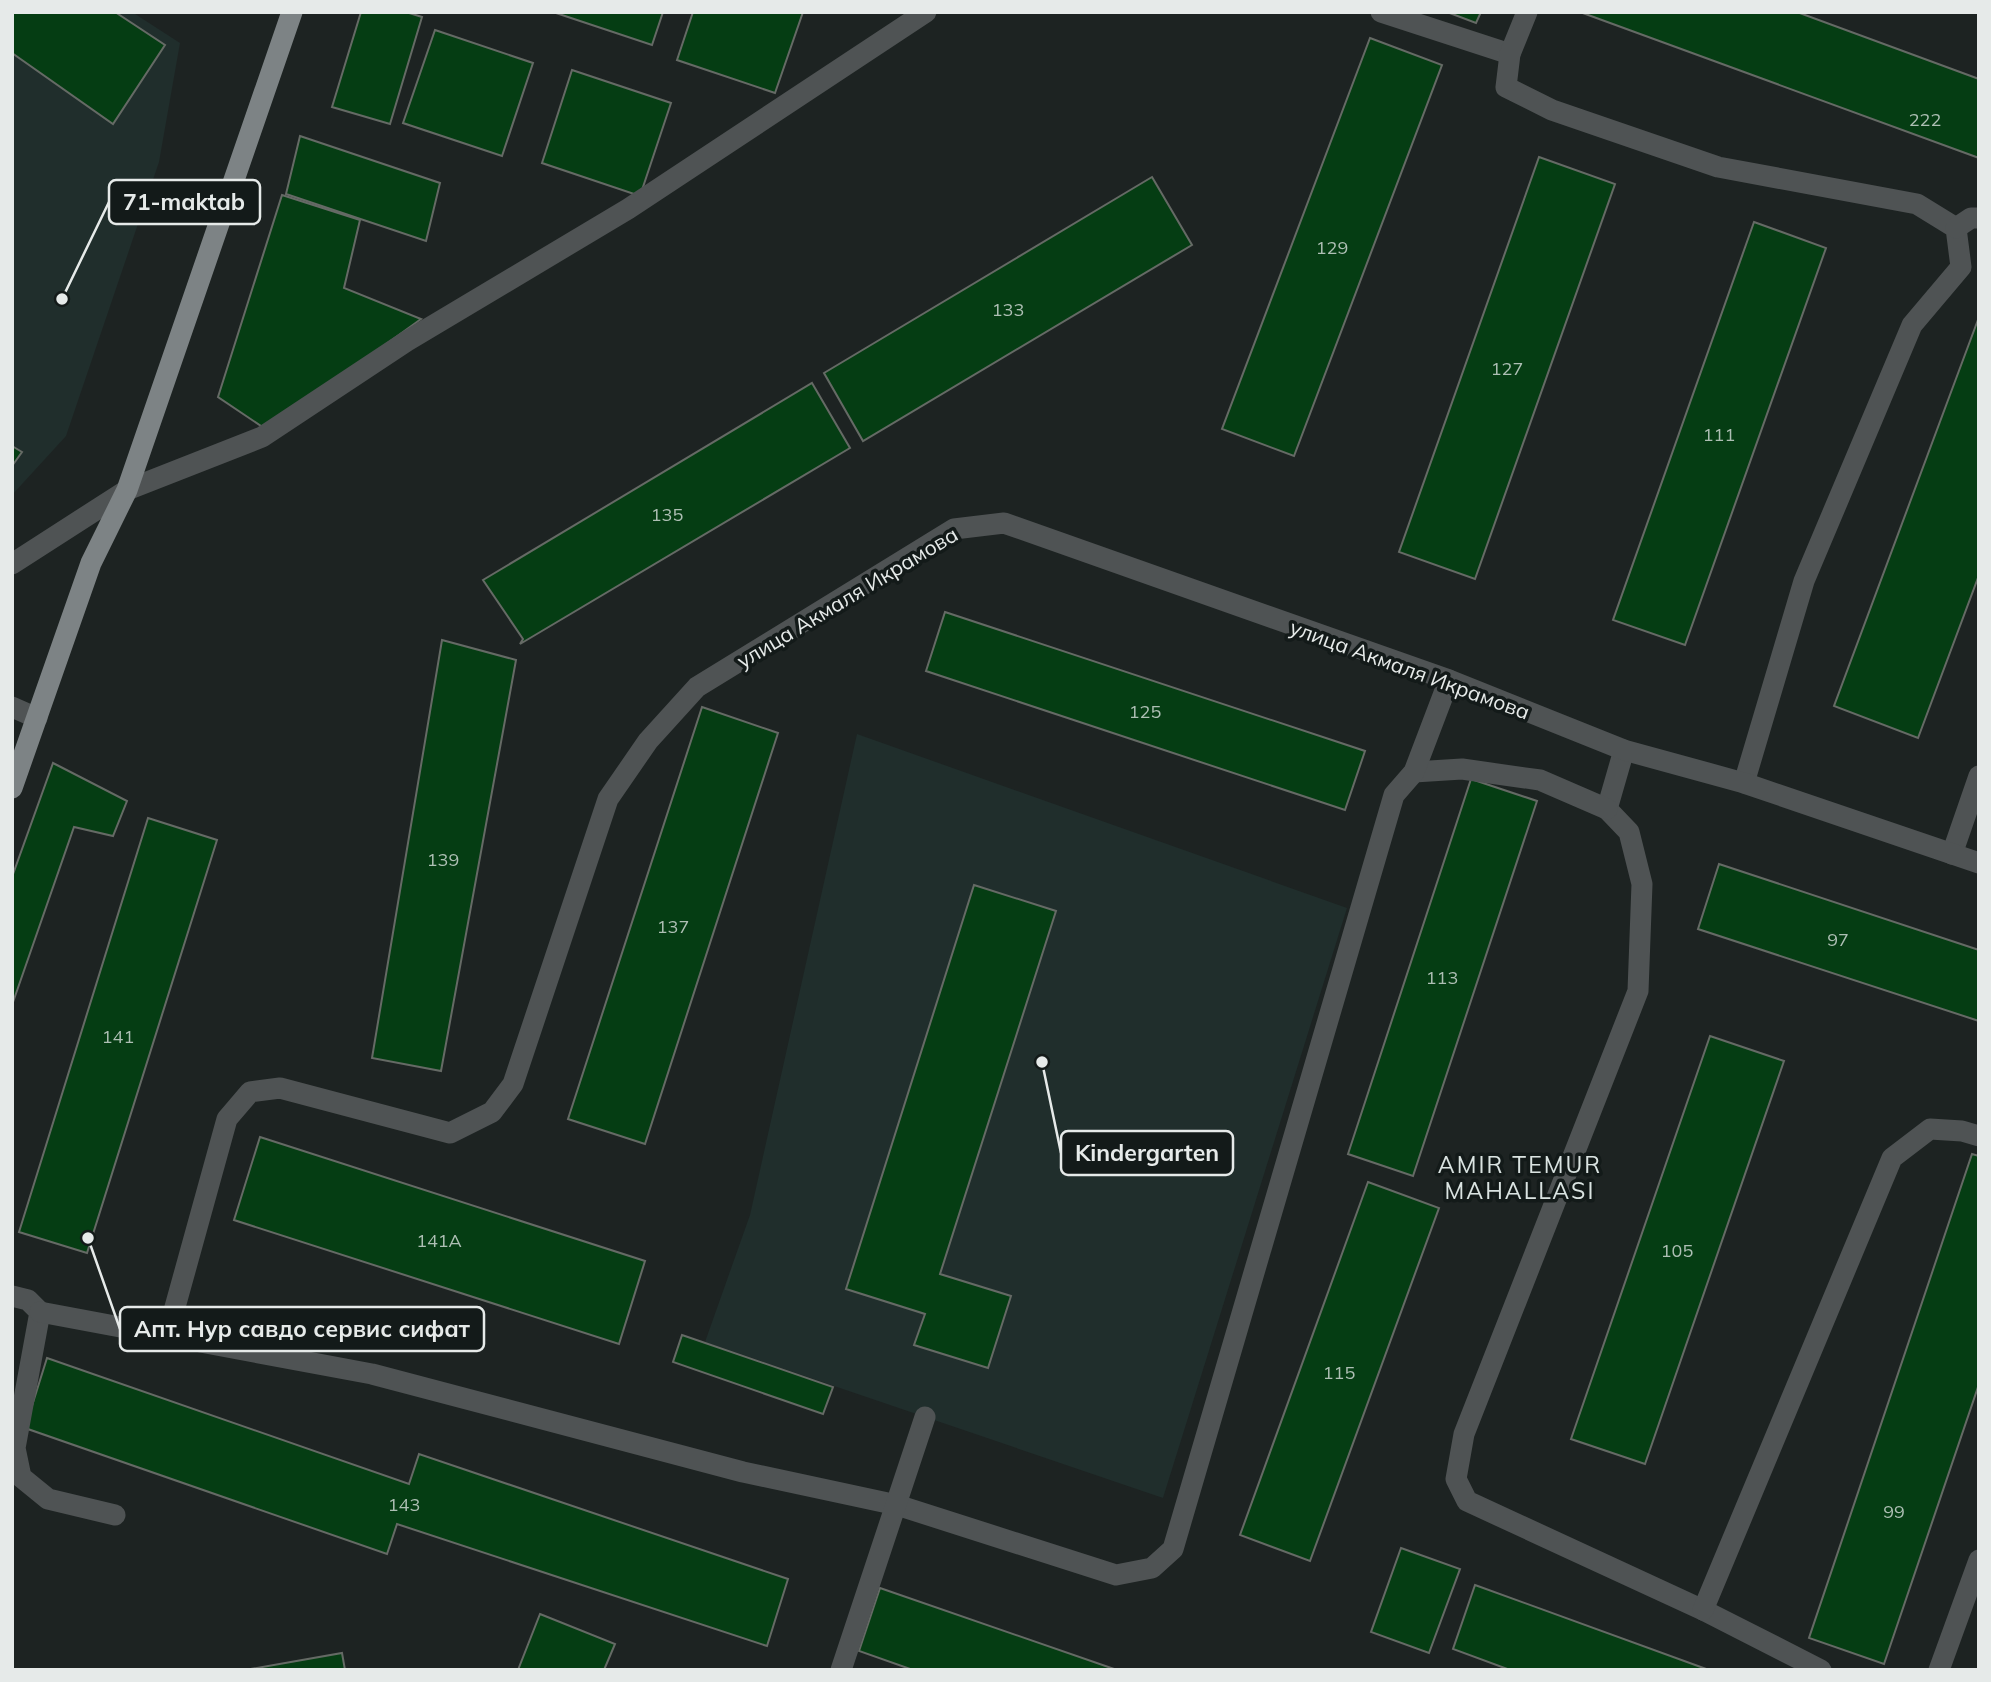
<svg xmlns="http://www.w3.org/2000/svg" width="1991" height="1682" font-family="Mulish,sans-serif">
<rect width="100%" height="100%" fill="#1d2322"/>
<!-- built -->
<g fill="#202e2c">
<polygon points="12,12 132,12 180,43 159,162 66,436 12,495"/>
<polygon points="857,734 1347,908 1163,1498 705,1342 750,1215"/>
</g>
<!-- building -->
<g fill="#053d13" stroke="#656a65" stroke-width="2">
<polygon points="12,12 115,12 165,45 113,124 12,53"/>
<polygon points="361,12 406,12 422,17 390,124 332,107"/>
<polygon points="553,12 663,12 652,45"/>
<polygon points="693,12 803,12 775,93 677,60"/>
<polygon points="1447,12 1481,12 1476,23"/>
<polygon points="1580,12 1797,12 1979,79 1979,158"/>
<polygon points="435,30 533,63 502,156 403,123"/>
<polygon points="1370,38 1442,65 1294,456 1222,429"/>
<polygon points="572,70 671,103 640,196 542,163"/>
<polygon points="300,136 440,183 426,241 286,194"/>
<polygon points="1539,157 1615,184 1475,579 1399,552"/>
<polygon points="1152,177 1192,245 863,441 824,373"/>
<polygon points="282,195 360,220 344,288 421,319 267,430 218,397"/>
<polygon points="1754,222 1826,248 1685,645 1613,620"/>
<polygon points="1979,317 1979,575 1918,738 1834,706"/>
<polygon points="812,383 850,448 520,644 523,639 483,580"/>
<polygon points="12,446 22,452 12,466"/>
<polygon points="945,612 1365,751 1345,810 926,671"/>
<polygon points="442,640 516,660 441,1071 372,1058"/>
<polygon points="702,707 778,733 645,1144 568,1119"/>
<polygon points="53,763 127,801 113,836 74,827 12,1005 12,877"/>
<polygon points="1471,779 1537,801 1413,1176 1348,1154"/>
<polygon points="148,818 217,840 87,1253 19,1232"/>
<polygon points="1719,864 1979,950 1979,1021 1698,929"/>
<polygon points="974,885 1056,911 940,1274 1011,1296 988,1368 914,1345 925,1314 846,1289"/>
<polygon points="1710,1036 1784,1061 1645,1464 1571,1439"/>
<polygon points="260,1137 645,1261 619,1344 234,1220"/>
<polygon points="1972,1154 1979,1156 1979,1384 1884,1664 1809,1638"/>
<polygon points="1368,1182 1439,1208 1310,1561 1240,1535"/>
<polygon points="682,1335 833,1387 823,1414 673,1362"/>
<polygon points="47,1358 409,1484 419,1454 788,1579 767,1646 397,1524 387,1554 25,1428"/>
<polygon points="1401,1548 1460,1569 1429,1653 1371,1632"/>
<polygon points="1475,1585 1709,1670 1510,1670 1453,1649"/>
<polygon points="880,1588 1117,1670 913,1670 859,1651"/>
<polygon points="540,1614 615,1644 604,1670 518,1670"/>
<polygon points="342,1653 345,1670 245,1670"/>
</g>
<g fill="none" stroke-linecap="round" stroke-linejoin="round">
<!-- minor -->
<g stroke="#4f5354" stroke-width="21">
<polyline points="1381,12 1510,54"/>
<polyline points="1527,12 1510,54 1506,87 1552,110 1718,167 1917,204 1956,228 1961,267 1912,325 1804,581 1744,783"/>
<polyline points="1956,228 1971,218 1979,218"/>
<polyline points="12,564 127,490 262,437 407,341 628,209 926,12"/>
<polyline points="12,707 37,718"/>
<polyline points="1624,750 1607,809 1629,832 1642,884 1638,991 1464,1434 1456,1479 1467,1501 1703,1610 1821,1670"/>
<polyline points="1414,772 1462,769 1540,780 1607,809"/>
<polyline points="1952,854 1979,776"/>
<polyline points="12,1296 28,1300 40,1312 15,1448 21,1477 48,1499 115,1515"/>
<polyline points="40,1312 372,1374 743,1472 897,1505 1116,1575 1152,1568 1173,1549 1394,795 1414,772 1449,680"/>
<polyline points="167,1336 227,1119 250,1092 280,1088 450,1133 492,1112 513,1084 608,799 648,741 697,687 954,529 1004,523 1449,680 1624,750 1744,783 1979,863"/>
<polyline points="1703,1610 1892,1158 1930,1129 1962,1131 1979,1136"/>
<polyline points="841,1670 925,1417"/>
<polyline points="1939,1670 1979,1560"/>
</g>
<!-- major -->
<polyline stroke="#7d8385" stroke-width="21" points="12,788 91,563 127,490 292,12"/>
</g>
<g text-anchor="middle" dominant-baseline="central" stroke-width="7" stroke-linejoin="round" paint-order="stroke">
<!-- number labels -->
<g font-size="18" fill="#aebfb4">
<text x="1925" y="119">222</text>
<text x="1332" y="247">129</text>
<text x="1008" y="309">133</text>
<text x="1507" y="368">127</text>
<text x="1719" y="434">111</text>
<text x="667" y="514">135</text>
<text x="1145" y="711">125</text>
<text x="443" y="859">139</text>
<text x="673" y="926">137</text>
<text x="1838" y="939">97</text>
<text x="1442" y="977">113</text>
<text x="118" y="1036">141</text>
<text x="439" y="1240">141А</text>
<text x="1677" y="1250">105</text>
<text x="1339" y="1372">115</text>
<text x="404" y="1504">143</text>
<text x="1894" y="1511">99</text>
</g>
<!-- street labels -->
<g font-size="21" fill="#e6eae9" stroke="#131a19">
<text transform="translate(847 597) rotate(-31)">улица Акмаля Икрамова</text>
<text transform="translate(1410 669) rotate(20)">улица Акмаля Икрамова</text>
</g>
<!-- neighbourhood labels -->
<g font-size="23" letter-spacing="2" fill="#dae3e1" stroke="#131a19">
<text x="1520" y="1164">AMIR TEMUR<tspan x="1520" dy="26">MAHALLASI</tspan></text>
</g>
</g>
<!-- callouts -->
<path fill="none" stroke="#e6eae9" stroke-width="2.5" d="M62 299L109 202M1042 1062L1061 1153M88 1238L120 1329"/>
<g fill="#e6eae9" stroke="#131a19" stroke-width="2.5">
<circle cx="62" cy="299" r="7"/>
<circle cx="1042" cy="1062" r="7"/>
<circle cx="88" cy="1238" r="7"/>
</g>
<g fill="#131a19" stroke="#e6eae9" stroke-width="2.5">
<rect x="109" y="180" width="151" height="44" rx="7"/>
<rect x="1061" y="1131" width="172" height="44" rx="7"/>
<rect x="120" y="1307" width="364" height="44" rx="7"/>
</g>
<g font-size="23" text-anchor="middle" font-weight="bold" fill="#e6eae9">
<text x="184" y="210">71-maktab</text>
<text x="1147" y="1161">Kindergarten</text>
<text x="302" y="1337">Апт. Нур савдо сервис сифат</text>
</g>
<!-- border -->
<rect width="1991" height="1682" fill="none" stroke="#e6eae9" stroke-width="28"/>
</svg>
